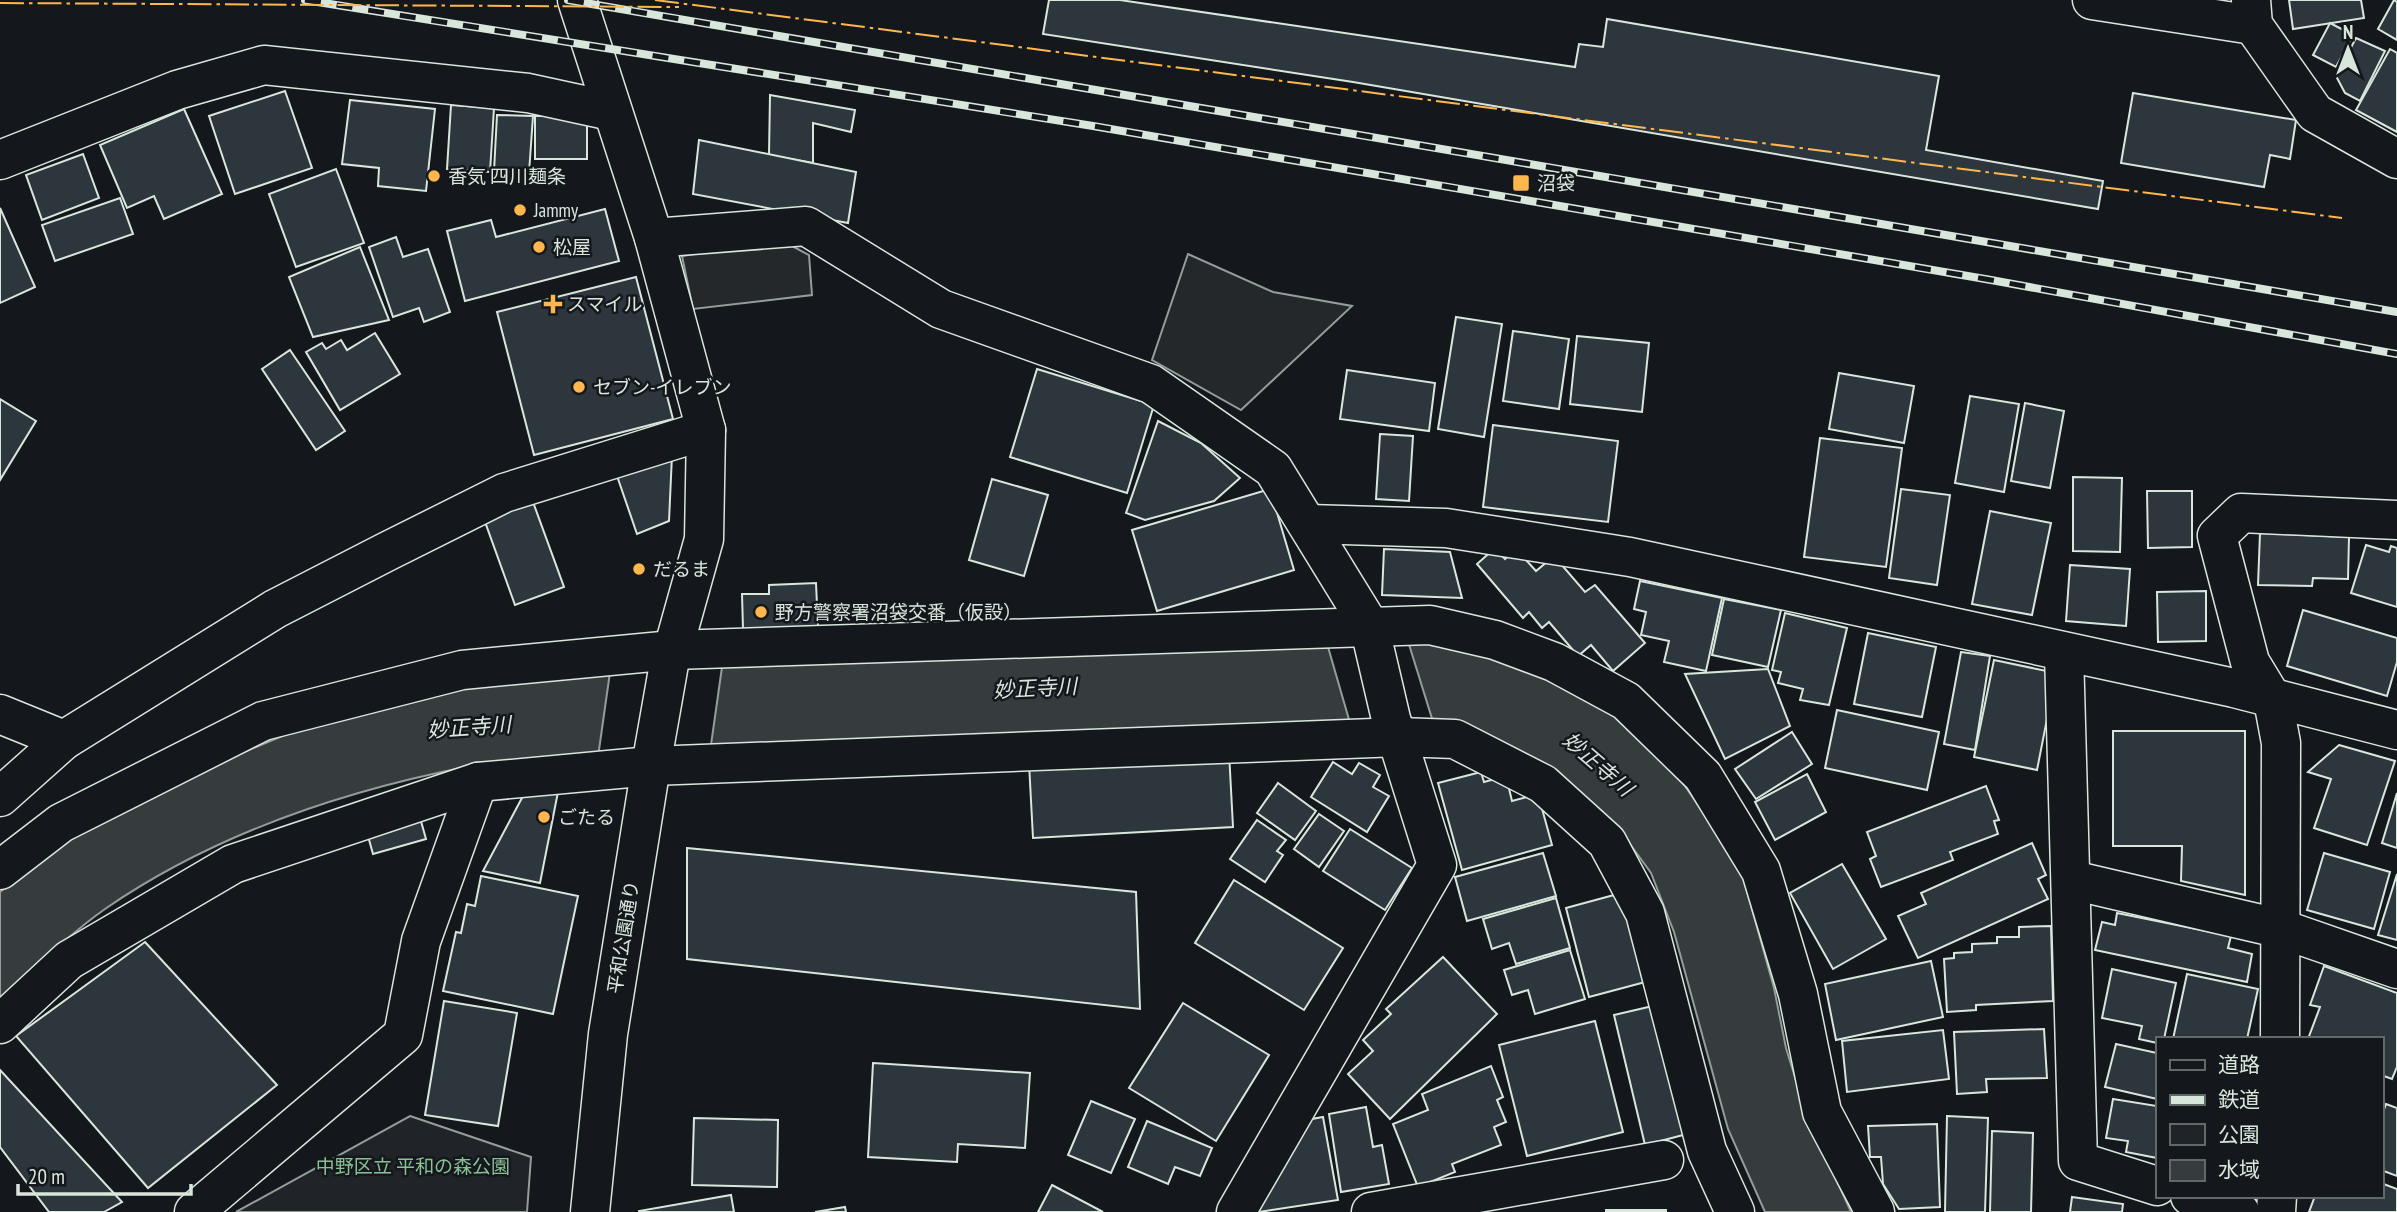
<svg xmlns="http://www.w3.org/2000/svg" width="2397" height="1212" font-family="'PT Sans Narrow','Noto Sans JP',sans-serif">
<rect width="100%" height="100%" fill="#14181c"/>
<!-- green -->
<polygon fill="#202428" stroke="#939e99" stroke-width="2" points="410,1116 531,1157 527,1212 236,1212"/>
<!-- parking -->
<g fill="#24282b" stroke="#939e99" stroke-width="2">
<polygon points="781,240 809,255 812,295 693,309 682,256"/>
<polygon points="1188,254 1273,292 1352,306 1241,410 1152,360"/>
</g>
<!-- water -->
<path fill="#363b3e" stroke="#939e99" stroke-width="2" d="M1437 640 1483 649 1607 707 1675 772 1739 863 1774 988 1786 1048 1806 1113 1851 1212H1765L1728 1129 1674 932 1651 873 1624 836 1506 745 471 766C342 791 214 834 105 909 68 935 34 970 0 1000V892L62 843 201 770 292 732 488 682 640 666Z"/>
<!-- pier -->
<g fill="#14181c" stroke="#939e99" stroke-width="2">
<polygon points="1407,638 1434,725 1350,723 1326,640"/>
<polygon points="723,660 710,752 598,757 611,665"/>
</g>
<!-- building -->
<g fill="#2c363c" stroke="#d8e6dc" stroke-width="2">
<polygon points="1049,0 1120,0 1575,67 1579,44 1603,47 1607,19 1939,76 1926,150 2103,181 2098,209 1353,82 1043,34"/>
<polygon points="2289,0 2361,0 2364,18 2293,29"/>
<polygon points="2394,0 2397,2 2397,40 2378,29"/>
<polygon points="2330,23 2353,35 2336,67 2313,55"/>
<polygon points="2356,38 2385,51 2360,101 2345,93 2336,76"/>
<polygon points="2390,49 2397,53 2397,132 2356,110"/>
<polygon points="285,91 312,168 235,194 209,116"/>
<polygon points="2133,93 2296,120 2290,159 2270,155 2264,187 2121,163"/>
<polygon points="770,95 855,110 851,132 813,123 813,163 769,155"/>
<polygon points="350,100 435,109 426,191 378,186 379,168 342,164"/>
<polygon points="451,105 494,108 490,172 447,169"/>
<polygon points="184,109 222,194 164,219 154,196 127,208 100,145"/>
<polygon points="497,115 533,116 529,173 494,171"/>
<rect x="535" y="116" width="52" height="43"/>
<polygon points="699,140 856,172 848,223 693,194"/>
<polygon points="83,154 99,198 42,220 26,175"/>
<polygon points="336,169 364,243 296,267 269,194"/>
<polygon points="120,198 133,234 55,261 42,225"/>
<polygon points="0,208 35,287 0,303"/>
<polygon points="605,209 619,261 465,301 447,231 491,220 496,237"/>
<polygon points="396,237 403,257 428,249 450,312 424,322 419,308 393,317 369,247"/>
<polygon points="360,247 389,320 313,337 289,277"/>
<polygon points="636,277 673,419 534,455 497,312"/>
<polygon points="1456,317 1502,324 1484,437 1438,429"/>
<polygon points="1513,331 1569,339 1559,409 1503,401"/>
<polygon points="375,333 400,374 340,410 306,352 322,343 326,349 341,340 347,350"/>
<polygon points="1577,336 1649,343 1642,412 1570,404"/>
<polygon points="290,350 345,431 316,450 262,369"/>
<polygon points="1037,369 1154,405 1127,493 1010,457"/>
<polygon points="1347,370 1435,383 1429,431 1340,419"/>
<polygon points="1839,373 1914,386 1904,443 1829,429"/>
<polygon points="1970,396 2019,404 2004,492 1955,483"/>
<polygon points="0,399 36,421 0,480"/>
<polygon points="2025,403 2064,411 2050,488 2011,481"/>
<polygon points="1158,421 1201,443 1240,478 1214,501 1145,520 1126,513"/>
<polygon points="1493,425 1618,441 1608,522 1483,507"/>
<polygon points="1380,434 1413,436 1409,501 1376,499"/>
<polygon points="1820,438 1902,448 1886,567 1804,557"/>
<polygon points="672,455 669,521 637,534 616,473"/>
<polygon points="2073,477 2122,478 2120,552 2073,551"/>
<polygon points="992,479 1048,495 1024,576 969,560"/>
<polygon points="1270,489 1294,570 1157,611 1132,530"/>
<polygon points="1901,489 1950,495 1937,585 1889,578"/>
<polygon points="2147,491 2192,491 2192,547 2148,548"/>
<polygon points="533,502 564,587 515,605 484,519"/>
<polygon points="1990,511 2051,523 2032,615 1972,604"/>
<polygon points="2260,533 2349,537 2348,579 2313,578 2312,586 2258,585"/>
<polygon points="2366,545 2389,552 2391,546 2397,548 2397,607 2351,593"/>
<polygon points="1495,548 1505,559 1516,549 1536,571 1554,556 1585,592 1595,585 1645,643 1613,671 1591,645 1578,656 1549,622 1542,628 1529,612 1523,618 1477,564"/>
<polygon points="1384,549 1450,552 1462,598 1382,595"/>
<polygon points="2070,565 2130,569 2126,626 2066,621"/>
<polygon points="1640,581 1722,598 1706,671 1664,662 1669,641 1641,635 1646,612 1634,609"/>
<polygon points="816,583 818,627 743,629 742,594 769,594 769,585"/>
<polygon points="2206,591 2206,641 2158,642 2157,592"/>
<polygon points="1724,599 1781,610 1768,667 1712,655"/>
<polygon points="2303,610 2397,638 2397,662 2387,696 2287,666"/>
<polygon points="1785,613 1847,628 1829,705 1800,700 1803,689 1778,683 1781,672 1772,670"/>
<polygon points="1868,633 1936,647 1922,717 1854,704"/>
<polygon points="1961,652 1990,656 1975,750 1944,744"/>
<polygon points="1994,660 2056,673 2037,770 1974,757"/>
<polygon points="1768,669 1790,726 1725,759 1685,674"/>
<polygon points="1837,710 1939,732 1927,790 1825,768"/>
<polygon points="2113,731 2245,731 2245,895 2181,881 2182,846 2113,846"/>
<polygon points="1792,732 1812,764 1756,799 1735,769"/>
<polygon points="2339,745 2395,761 2367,845 2314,828 2331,779 2308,772"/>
<polygon points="1229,752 1233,827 1033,838 1029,763"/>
<polygon points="1333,762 1352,774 1359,763 1380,775 1373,787 1389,796 1367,832 1311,797"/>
<polygon points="1481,772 1484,782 1506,776 1512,801 1538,794 1552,845 1462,870 1438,783"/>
<polygon points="1807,774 1826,812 1775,840 1755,802"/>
<polygon points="1278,783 1316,811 1295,840 1257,813"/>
<polygon points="1986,786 1999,820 1994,821 1998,834 1950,852 1953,860 1881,887 1870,859 1876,856 1867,832"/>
<polygon points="558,792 540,883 483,871 523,796"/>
<polygon points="2397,793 2397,848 2382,843"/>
<polygon points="419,814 426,839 373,854 366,829"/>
<polygon points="1319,814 1344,831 1319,867 1294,849"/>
<polygon points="1257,820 1286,840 1277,851 1283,855 1265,882 1230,859"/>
<polygon points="1350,829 1412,868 1385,910 1323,871"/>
<polygon points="2032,843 2046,875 2038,879 2048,899 1918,958 1898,916 1926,904 1921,893"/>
<polygon points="687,848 1136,892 1140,1009 687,959"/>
<polygon points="1543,853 1556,896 1467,921 1455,877"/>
<polygon points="2324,853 2390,872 2374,929 2307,910"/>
<polygon points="1842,864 1886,939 1833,969 1790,893"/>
<polygon points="2397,874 2397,940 2378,935"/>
<polygon points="481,876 578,896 553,1014 443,991 456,932 461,933 467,904 475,906"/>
<polygon points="1234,880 1343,948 1304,1010 1195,943"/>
<polygon points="1625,892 1649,981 1589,997 1566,908"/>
<polygon points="1556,898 1570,948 1516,964 1509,943 1492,949 1483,919"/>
<polygon points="2117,913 2231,936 2228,948 2252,954 2247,982 2095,950 2102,922 2115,925"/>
<polygon points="2051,926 2053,1001 1976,1005 1976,1010 1947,1012 1944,959 1954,958 1954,953 1972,952 1972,944 1997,943 1997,937 2019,937 2019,927"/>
<polygon points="145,942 277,1085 148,1188 16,1036"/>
<polygon points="1570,950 1585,999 1535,1014 1528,990 1512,995 1504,970"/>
<polygon points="1443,957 1497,1014 1390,1119 1348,1074 1373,1051 1363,1040 1391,1014 1386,1009"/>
<polygon points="1931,961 1943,1017 1836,1040 1825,984"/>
<polygon points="2324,966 2397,993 2397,1067 2392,1079 2381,1075 2381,1039 2308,1039 2320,1007 2310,1005"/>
<polygon points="2112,969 2176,983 2164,1039 2157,1039 2157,1043 2139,1039 2142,1026 2102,1018"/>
<polygon points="2187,974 2258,989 2247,1039 2173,1039"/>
<polygon points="444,1001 517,1013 498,1126 425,1115"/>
<polygon points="1183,1003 1269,1055 1216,1141 1129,1088"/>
<polygon points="1657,1005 1687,1134 1645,1145 1614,1015"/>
<polygon points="1595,1021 1623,1132 1527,1156 1499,1045"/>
<polygon points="2044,1029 2047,1078 1986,1079 1987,1092 1957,1094 1954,1032"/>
<polygon points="1943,1030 1949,1079 1847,1092 1842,1041"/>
<polygon points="2116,1044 2157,1053 2157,1099 2105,1087"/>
<polygon points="873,1063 1030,1073 1025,1148 958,1144 957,1162 868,1157"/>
<polygon points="1491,1066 1503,1097 1497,1100 1506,1122 1494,1127 1501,1145 1452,1164 1455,1172 1418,1187 1393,1124 1428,1110 1422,1094"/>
<polygon points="0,1070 122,1202 104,1212 49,1212 0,1147"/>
<polygon points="2113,1099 2157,1106 2157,1158 2126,1152 2128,1141 2106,1138"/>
<polygon points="1091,1101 1135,1119 1111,1173 1068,1155"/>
<polygon points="2386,1104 2397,1108 2397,1176 2381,1170 2381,1118"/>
<polygon points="1366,1107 1373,1147 1382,1145 1389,1184 1341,1192 1329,1114"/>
<polygon points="1947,1116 1988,1118 1985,1212 1945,1212"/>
<polygon points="1323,1117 1338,1200 1259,1212 1254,1189 1301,1121"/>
<polygon points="694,1118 778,1120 777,1187 692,1185"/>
<polygon points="1147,1121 1212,1148 1200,1176 1175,1167 1168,1184 1128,1167"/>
<polygon points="1937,1124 1940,1207 1899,1209 1883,1184 1881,1157 1870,1157 1868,1126"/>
<polygon points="1992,1131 2033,1133 2031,1212 1990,1212"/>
<polygon points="2381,1183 2397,1189 2397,1212 2309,1212 2315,1196 2381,1196"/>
<polygon points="1052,1185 1103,1212 1038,1212"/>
<polygon points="731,1195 734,1212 639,1212 639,1211"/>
<polygon points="2072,1197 2123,1204 2122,1212 2070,1212"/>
<polygon points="845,1207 846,1212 815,1212"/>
<rect x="1606" y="1210" width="60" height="2"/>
</g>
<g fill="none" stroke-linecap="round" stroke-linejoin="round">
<defs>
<g id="street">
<polyline points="577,0 654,238 706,430 704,539 669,664 651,766 608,1034 590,1212"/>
<polyline points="2092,0 2253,25"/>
<polyline points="2251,0 2253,25 2315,113 2397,159"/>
<polyline points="0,160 177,90 264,65 528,93 611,111"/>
<polyline points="654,238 806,226 941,309 1151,384 1273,469 1369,625 1391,719 1437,865 1236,1212"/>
<polyline points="1308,524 1446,528 1630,557 2234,688 2397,730"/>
<polyline points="2064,652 2078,1161 2157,1186"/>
<polyline points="0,714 64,740"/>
<polyline points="0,797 64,740 275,609 388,551 504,493 706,430"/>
<polyline points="0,870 61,823 263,721 462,670 673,650 1430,625 1495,640 1554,662 1626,701 1703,776 1761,871 1798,994 1822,1112 1875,1212"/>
<polyline points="2072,880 2282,929 2397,969"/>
<polyline points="0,1024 69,960 233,864 478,782 651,766 1399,737 1455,739 1543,784 1607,842 1645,913 1707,1151 1735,1212"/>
<polyline points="2280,1039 2281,743 2273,700 2250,662 2217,536 2241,513 2397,520"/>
<polyline points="2190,1196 2240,1212"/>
<polyline points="194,1212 403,1035 421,941 478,782"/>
<polyline points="1371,1212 1664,1160"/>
<polyline points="2276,1212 2277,1196"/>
</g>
</defs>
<!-- street casing -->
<use href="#street" stroke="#d8e6dc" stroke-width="41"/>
<!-- street -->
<use href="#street" stroke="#14181c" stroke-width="38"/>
<defs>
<g id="rail">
<polyline points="305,0 1093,126 1991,280 2397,354"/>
<polyline points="568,0 2397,312"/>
</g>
</defs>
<!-- rail casing -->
<use href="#rail" stroke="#d8e6dc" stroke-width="8"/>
<!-- rail -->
<use href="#rail" stroke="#14181c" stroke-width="5" stroke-dasharray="16" stroke-linecap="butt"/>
<!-- power -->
<g stroke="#ffb74d" stroke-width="2" stroke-dasharray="24 5 3.5 5" stroke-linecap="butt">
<polyline points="655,0 2342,218"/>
<polyline points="0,3 679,7"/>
</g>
</g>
<!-- markers -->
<g fill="#ffb74d" stroke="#14181c" stroke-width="2.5">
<circle cx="434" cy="176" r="7"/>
<rect x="1512" y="174" width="18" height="18" rx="3.5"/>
<circle cx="520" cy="210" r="7"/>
<circle cx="539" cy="247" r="7"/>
<path d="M549.5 293.5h7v7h7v7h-7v7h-7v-7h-7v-7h7z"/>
<circle cx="579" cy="387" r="7"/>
<circle cx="639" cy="569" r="7"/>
<circle cx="761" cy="612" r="7"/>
<circle cx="544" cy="817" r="7"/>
</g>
<g text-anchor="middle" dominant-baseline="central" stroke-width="5" stroke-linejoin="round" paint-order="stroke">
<!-- poi labels -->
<g font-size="19" fill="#d8e6dc" stroke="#14181c" text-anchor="start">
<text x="448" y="176">香気 四川麺条</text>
<text x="1537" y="183">沼袋</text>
<text x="534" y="210">Jammy</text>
<text x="553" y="247">松屋</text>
<text x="567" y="304">スマイル</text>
<text x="593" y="387">セブン-イレブン</text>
<text x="653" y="569">だるま</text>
<text x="775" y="612">野方警察署沼袋交番（仮設）</text>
<text x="558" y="817">ごたる</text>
</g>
<!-- street labels -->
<g font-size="19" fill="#d8e6dc" stroke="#14181c">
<text transform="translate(623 937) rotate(-81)">平和公園通り</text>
</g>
<!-- park labels -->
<g font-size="19" fill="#8ac095" stroke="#14181c">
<text x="413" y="1166">中野区立 平和の森公園</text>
</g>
<!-- water labels -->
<g font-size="21" font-style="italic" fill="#d8e6dc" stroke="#14181c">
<text transform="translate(1035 688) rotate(-3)">妙正寺川</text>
<text transform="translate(469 727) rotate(-4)">妙正寺川</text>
<text transform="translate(1598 764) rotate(41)">妙正寺川</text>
</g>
</g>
<!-- legend -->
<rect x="2156" y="1037" width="228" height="161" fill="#14181c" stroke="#626a69" stroke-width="2"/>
<rect x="2170" y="1060" width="35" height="10" fill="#14181c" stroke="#626a69" stroke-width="2"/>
<text x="2218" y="1072" font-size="21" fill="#d8e6dc">道路</text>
<rect x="2170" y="1095" width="35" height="10" fill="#d8e6dc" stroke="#626a69" stroke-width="2"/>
<text x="2218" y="1107" font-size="21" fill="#d8e6dc">鉄道</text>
<rect x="2170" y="1124" width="35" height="21" fill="#202428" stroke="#626a69" stroke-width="2"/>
<text x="2218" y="1142" font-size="21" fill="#d8e6dc">公園</text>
<rect x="2170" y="1160" width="35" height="21" fill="#363b3e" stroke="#626a69" stroke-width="2"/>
<text x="2218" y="1177" font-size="21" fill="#d8e6dc">水域</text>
<!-- north arrow -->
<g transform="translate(2348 49)" stroke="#14181c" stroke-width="5" paint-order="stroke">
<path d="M0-5L12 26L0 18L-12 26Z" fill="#d8e6dc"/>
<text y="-10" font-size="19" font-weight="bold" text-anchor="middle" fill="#d8e6dc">N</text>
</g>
<!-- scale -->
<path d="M18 1184v10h173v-10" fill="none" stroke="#d8e6dc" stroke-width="3.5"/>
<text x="28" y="1184" font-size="21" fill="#d8e6dc" stroke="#14181c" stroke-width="5" paint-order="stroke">20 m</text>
</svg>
